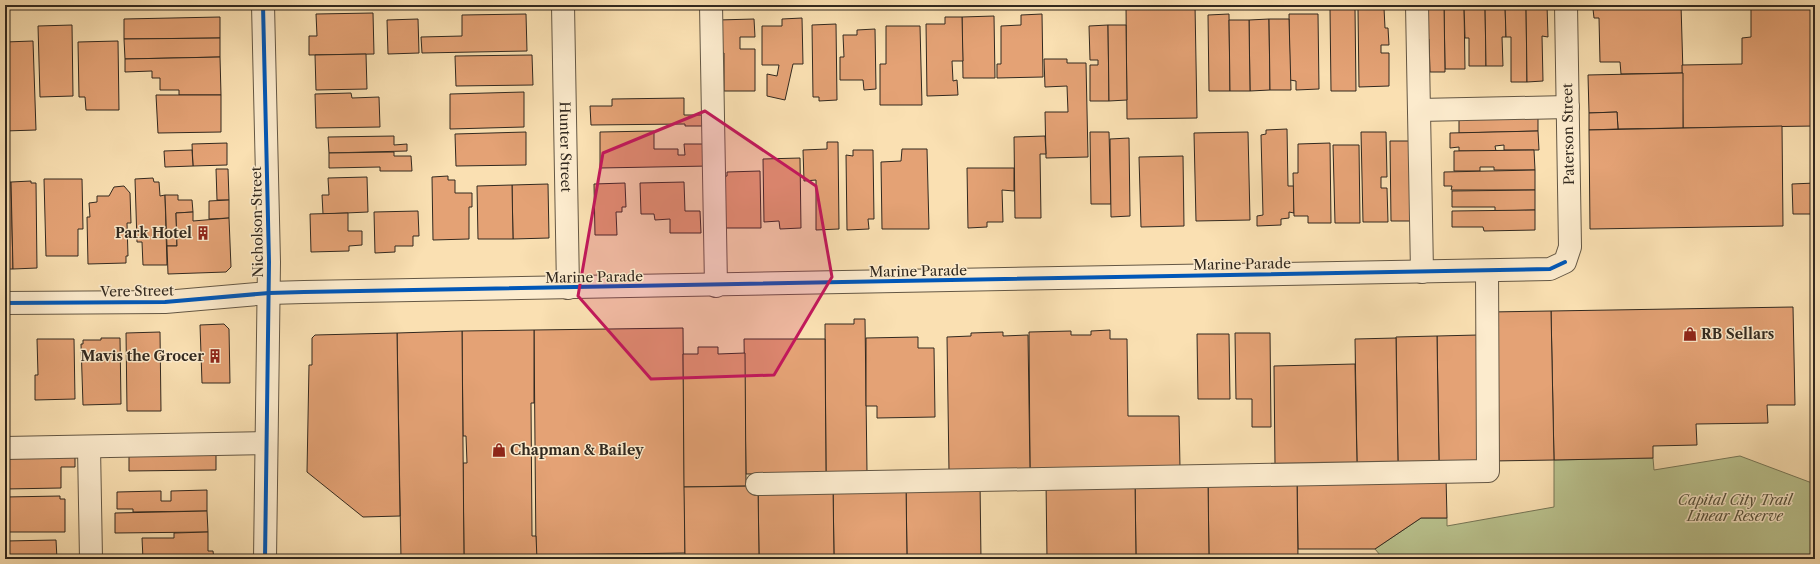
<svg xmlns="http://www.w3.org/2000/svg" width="1820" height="564" font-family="'Libre Caslon Text',serif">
<rect width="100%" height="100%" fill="#fae0b2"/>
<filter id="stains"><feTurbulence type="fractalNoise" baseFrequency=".005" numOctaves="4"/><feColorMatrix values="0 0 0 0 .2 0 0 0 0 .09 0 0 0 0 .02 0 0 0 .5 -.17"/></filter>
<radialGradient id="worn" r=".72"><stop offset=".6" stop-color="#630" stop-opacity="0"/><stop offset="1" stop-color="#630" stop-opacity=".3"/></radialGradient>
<!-- green -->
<polygon fill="#bac38f" stroke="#767657" points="1740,456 1812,483 1815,457 1815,559 1375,559 1380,555 1375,549 1421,518 1447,518 1447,526 1554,507 1554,460 1653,458 1654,470"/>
<!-- building -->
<g fill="#e4a275" stroke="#32291f">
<polygon points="1126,5 1195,5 1197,118 1127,119"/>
<polygon points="1444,5 1464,5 1465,69 1445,69"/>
<polygon points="1444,5 1445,72 1430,72 1429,39 1423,39 1423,6"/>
<polygon points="1464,5 1485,5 1486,66 1469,66 1469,38 1465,38"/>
<polygon points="1485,5 1505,5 1506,37 1502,37 1503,66 1486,66"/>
<polygon points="1505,5 1526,5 1527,82 1511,82 1511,37 1506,37"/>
<polygon points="1526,5 1547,5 1548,37 1542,36 1543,81 1527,82"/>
<polygon points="1597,5 1681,5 1683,73 1621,74 1620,62 1600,62 1599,18 1594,18 1593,9"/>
<polygon points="1751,5 1815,5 1815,126 1683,128 1682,65 1742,64 1742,38 1751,37"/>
<polygon points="1384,8 1385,28 1388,28 1389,45 1381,45 1381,53 1389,53 1389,86 1359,87 1358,9"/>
<polygon points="1330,9 1355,9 1356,91 1331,91"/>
<polygon points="373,13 374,54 309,55 309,36 317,36 316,14"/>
<polygon points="526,14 527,51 422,53 421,37 462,36 462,15"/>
<polygon points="1042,14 1043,77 997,78 997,64 1001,64 1001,26 1021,25 1021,15"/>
<polygon points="1229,14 1230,91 1209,91 1208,15"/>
<polygon points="1289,14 1318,14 1319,89 1296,90 1296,81 1290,80"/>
<polygon points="994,16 995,78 963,78 962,17"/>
<polygon points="220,17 220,38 124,39 124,19"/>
<polygon points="945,17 962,17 963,61 952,61 953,81 957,80 958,95 927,96 926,24 945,24"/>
<polygon points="802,18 803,64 793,64 785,100 767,96 767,74 777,76 779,65 762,65 762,26 782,26 782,19"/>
<polygon points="418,19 419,53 388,54 387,20"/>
<polygon points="754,19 755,37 740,37 740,49 755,49 755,91 724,91 724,53 719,53 718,20"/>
<polygon points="1269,19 1270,90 1250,91 1249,20"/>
<polygon points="1269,19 1289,19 1291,90 1270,90"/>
<polygon points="1229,20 1249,20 1250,91 1230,91"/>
<polygon points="836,24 837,100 819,101 819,97 813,97 812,25"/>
<polygon points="72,25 73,96 40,97 38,26"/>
<polygon points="1108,25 1109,101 1090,101 1090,65 1098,65 1098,60 1090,60 1089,26"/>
<polygon points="1108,25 1126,25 1127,100 1109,101"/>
<polygon points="886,26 920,26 922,105 880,105 880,64 886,64"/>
<polygon points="875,29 876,89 864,90 863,80 840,80 840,57 844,57 843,35 857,35 857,30"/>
<polygon points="220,38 220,57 125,59 124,39"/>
<polygon points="33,41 36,130 5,131 5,42"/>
<polygon points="118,41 119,110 86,110 85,97 79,97 78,42"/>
<polygon points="366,54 367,89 316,90 315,55"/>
<polygon points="532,55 533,85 456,86 455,56"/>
<polygon points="220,57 221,95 179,95 179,90 160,90 160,78 152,78 152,71 125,72 125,59"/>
<polygon points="1044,59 1067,59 1067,63 1086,63 1088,157 1046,158 1045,112 1068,112 1067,86 1045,87"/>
<polygon points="1683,73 1683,128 1618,129 1617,112 1589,113 1588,75"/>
<polygon points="524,92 524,127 450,129 450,94"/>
<polygon points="351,93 352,98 379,97 380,127 316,128 315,94"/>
<polygon points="156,95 221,95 221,132 158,133"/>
<polygon points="684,98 684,115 702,115 702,126 685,126 685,124 591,125 590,106 612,106 612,99"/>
<polygon points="1538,112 1538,131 1459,133 1459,113"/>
<polygon points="1617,112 1618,129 1589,130 1589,113"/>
<polygon points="1782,126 1783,226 1590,229 1589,130"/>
<polygon points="1287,129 1288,186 1294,186 1294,213 1289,212 1289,218 1281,219 1281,225 1257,226 1257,216 1263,215 1261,135 1266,134 1266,130"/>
<polygon points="654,131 654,149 678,149 678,155 685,155 684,144 708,144 709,166 600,168 600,132"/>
<polygon points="1538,131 1539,150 1504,150 1504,145 1495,146 1496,151 1459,151 1459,147 1450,148 1450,133"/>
<polygon points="526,132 526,165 456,166 455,134"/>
<polygon points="1090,132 1109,132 1111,204 1091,204"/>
<polygon points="1248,132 1250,220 1196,221 1194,133"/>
<polygon points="1361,132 1386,132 1387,177 1381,177 1381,188 1387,188 1388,222 1363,222"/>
<polygon points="394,136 394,145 407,144 407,151 329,153 328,137"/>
<polygon points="1045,136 1046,154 1040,154 1041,218 1015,218 1014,137"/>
<polygon points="1129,138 1130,216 1111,217 1110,139"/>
<polygon points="1390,141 1415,141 1416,221 1391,221"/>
<polygon points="827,142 838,142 839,229 816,230 816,180 804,181 803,150 827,149"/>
<polygon points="227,143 227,165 193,166 192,144"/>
<polygon points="1330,143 1331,223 1308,223 1308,216 1294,216 1293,173 1298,173 1298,144"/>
<polygon points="1333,145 1359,145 1360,223 1335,223"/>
<polygon points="902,149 927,149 929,229 882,229 881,162 901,161"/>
<polygon points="192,150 193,166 165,167 164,151"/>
<polygon points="853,150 873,150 874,219 868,219 869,229 847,230 846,155 853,156"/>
<polygon points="1534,150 1535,170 1494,170 1494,167 1480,167 1480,171 1454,171 1454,151"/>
<polygon points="394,152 394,156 411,156 412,171 380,171 380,167 329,168 329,153"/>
<polygon points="1183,156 1184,226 1141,227 1139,157"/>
<polygon points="800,158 801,228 780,229 779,221 764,222 763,159"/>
<polygon points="967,168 1014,168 1014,191 1002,190 1003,222 987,222 987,227 968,228"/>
<polygon points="5,169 8,169 8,182 11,182 13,269 5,269"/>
<polygon points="216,169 228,169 229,200 217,200"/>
<polygon points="1535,170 1535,190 1451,190 1452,186 1444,186 1444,172"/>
<polygon points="760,171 761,228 723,228 722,177 727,176 727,172"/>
<polygon points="448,176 448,180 455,180 455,193 472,193 472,207 469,207 469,239 433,240 432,177"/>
<polygon points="367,177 368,212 323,214 322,195 329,195 328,178"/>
<polygon points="153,178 154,182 159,182 160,196 165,195 167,265 143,265 142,242 137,242 135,179"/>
<polygon points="44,179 82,179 83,229 78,229 78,256 46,256"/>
<polygon points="31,181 31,183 36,183 37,268 13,269 11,182"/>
<polygon points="684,182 685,211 700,211 701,233 670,233 670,219 655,220 654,214 641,214 640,183"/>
<polygon points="625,183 626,207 622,207 622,212 616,212 617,235 595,235 594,184"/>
<polygon points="1815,183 1815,214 1793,214 1792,184"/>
<polygon points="548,184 549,238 513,239 512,185"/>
<polygon points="512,185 513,239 478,239 477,186"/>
<polygon points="124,186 130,193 131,223 127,223 128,256 126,256 126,263 88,264 87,217 90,217 89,203 97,202 97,196 109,196 114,187"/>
<polygon points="1535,190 1535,210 1495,211 1495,207 1452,207 1452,191"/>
<polygon points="165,195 178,195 178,200 192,200 193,212 176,213 177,246 167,246"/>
<polygon points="229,200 229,218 209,219 209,201"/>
<polygon points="1535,210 1535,230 1484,231 1483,227 1452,227 1452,211"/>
<polygon points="418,211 419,236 413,236 413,246 395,246 395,252 375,253 374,212"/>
<polygon points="193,212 193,221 229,218 231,267 226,272 168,274 167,246 177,246 176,213"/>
<polygon points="348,213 348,231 362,231 362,245 349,246 349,251 311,252 310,214"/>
<polygon points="1793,307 1795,405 1767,405 1768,423 1696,424 1697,445 1653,446 1653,458 1554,460 1551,311"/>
<polygon points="1551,311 1554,460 1493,461 1490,312"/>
<polygon points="854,319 865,319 867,472 826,473 825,324 854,324"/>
<polygon points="224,324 229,329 230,383 202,383 200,325"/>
<polygon points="683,328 685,553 536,555 534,330"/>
<polygon points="534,330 534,403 531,403 532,536 536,536 537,559 464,559 463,463 467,463 466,436 463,436 462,331"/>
<polygon points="1110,330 1110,339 1127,339 1128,416 1179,416 1180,468 1030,470 1029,332 1071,331 1071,335 1091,335 1091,331"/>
<polygon points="462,331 464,559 401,559 397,333"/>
<polygon points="160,332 161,411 127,411 126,333"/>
<polygon points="1003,332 1003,336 1028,335 1030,470 949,471 947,337 971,336 971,333"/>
<polygon points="397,333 400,516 363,517 307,472 309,365 312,365 312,338 315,335"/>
<polygon points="1235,333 1270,333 1271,427 1252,427 1252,399 1236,399"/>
<polygon points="1197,334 1229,334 1230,399 1198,399"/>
<polygon points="1478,335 1481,461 1439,462 1437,336"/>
<polygon points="1437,336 1439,462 1398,463 1396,337"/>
<polygon points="918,337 918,348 934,348 935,417 877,418 877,406 866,406 866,338"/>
<polygon points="101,338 120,338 121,404 83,405 81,344 83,344 83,340 101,340"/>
<polygon points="1396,338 1398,463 1357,463 1355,339"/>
<polygon points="37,339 74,339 75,399 35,400 35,375 38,375"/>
<polygon points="744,339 825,339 826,473 746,474"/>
<polygon points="698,347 718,347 718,354 745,353 746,486 684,487 683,354 698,354"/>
<polygon points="1355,364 1357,463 1275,465 1274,366"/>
<polygon points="216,447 216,470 129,471 129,448"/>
<polygon points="75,451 75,467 61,467 61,488 5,489 5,455"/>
<polygon points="1446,477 1447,518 1421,518 1375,549 1298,549 1297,479"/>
<polygon points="1297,479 1298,559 1209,559 1208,480"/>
<polygon points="1208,480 1209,559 1136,559 1135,481"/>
<polygon points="1135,481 1136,559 1047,559 1046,482"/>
<polygon points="980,483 981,559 907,559 906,484"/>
<polygon points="906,484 907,559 834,559 833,485"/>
<polygon points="833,485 834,559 759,559 758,486"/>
<polygon points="758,486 759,556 685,557 684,487"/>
<polygon points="207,490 207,511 133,512 133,509 117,509 117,492 161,491 161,501 171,501 171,491"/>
<polygon points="60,496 60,499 65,499 65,532 5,532 5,497"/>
<polygon points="207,511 208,532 115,533 115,513"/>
<polygon points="208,532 208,551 213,551 214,559 143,559 142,538 174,538 174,533"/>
<polygon points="56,540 57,559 6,559 6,541"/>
</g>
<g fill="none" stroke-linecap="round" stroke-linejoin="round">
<defs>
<g id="minor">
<polyline points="263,5 269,262 265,559"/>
<path id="s1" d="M563 5 568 288"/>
<polyline points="711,5 716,286"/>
<polyline points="1417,5 1422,272"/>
<polyline points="1419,110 1568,107"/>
<polyline points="5,303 165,302 269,293 304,292 1550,269 1565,262 1570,247 1566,5"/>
<polyline points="89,447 91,559"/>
<polyline points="5,448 266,443"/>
<polyline points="757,484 1488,471 1487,271"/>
</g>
</defs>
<!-- minor casing -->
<use href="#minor" stroke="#645744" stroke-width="24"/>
<!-- minor -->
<use href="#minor" stroke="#fcebcd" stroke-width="22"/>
<defs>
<g id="cycleway">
<polyline points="263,5 269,262 265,559"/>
<polyline points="5,303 165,302 269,293 304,292 1550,269 1565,262"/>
</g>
</defs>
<!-- cycleway casing -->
<use href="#cycleway" stroke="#fcebcd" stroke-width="6"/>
<!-- cycleway -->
<use href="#cycleway" stroke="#0057b8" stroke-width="4"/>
</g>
<!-- marked area -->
<path fill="#c2185b" fill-opacity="0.2" stroke="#c2185b" stroke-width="3" stroke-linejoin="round" d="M705 111 816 186 832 277 774 375 651 379 578 296 603 153Z"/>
<!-- icons -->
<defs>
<symbol id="building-bare" viewBox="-9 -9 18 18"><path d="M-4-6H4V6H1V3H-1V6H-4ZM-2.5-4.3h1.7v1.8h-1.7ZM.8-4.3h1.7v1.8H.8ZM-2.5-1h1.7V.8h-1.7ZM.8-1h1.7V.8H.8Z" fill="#8f2418" stroke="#fcebcd" stroke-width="2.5" paint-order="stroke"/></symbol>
<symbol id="shop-bare" viewBox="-9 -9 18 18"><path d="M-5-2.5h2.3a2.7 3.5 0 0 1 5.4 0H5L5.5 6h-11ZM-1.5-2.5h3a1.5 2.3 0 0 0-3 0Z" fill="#8f2418" stroke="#fcebcd" stroke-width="2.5" paint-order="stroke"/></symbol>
</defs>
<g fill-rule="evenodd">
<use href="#building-bare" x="193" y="223" width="20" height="20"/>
<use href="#shop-bare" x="1680" y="324" width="20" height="20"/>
<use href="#building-bare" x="205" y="346" width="20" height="20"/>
<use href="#shop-bare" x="489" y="440" width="20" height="20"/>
</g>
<g text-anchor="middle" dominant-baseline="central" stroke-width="3" stroke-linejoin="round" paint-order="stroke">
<!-- street labels -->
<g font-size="14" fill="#32291f" stroke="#fcebcd">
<text transform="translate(1568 134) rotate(-91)">Paterson Street</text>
<text stroke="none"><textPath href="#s1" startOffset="142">Hunter Street</textPath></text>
<text transform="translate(257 222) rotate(-91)">Nicholson Street</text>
<text transform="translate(1242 264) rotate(-1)">Marine Parade</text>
<text transform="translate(918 271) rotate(-1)">Marine Parade</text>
<text transform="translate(594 277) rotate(-1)">Marine Parade</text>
<text transform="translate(137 291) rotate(-1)">Vere Street</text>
</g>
<!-- poi labels -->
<g font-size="14" font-weight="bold" fill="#32291f" stroke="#fcebcd" text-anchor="end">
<text x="192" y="233">Park Hotel</text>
<text x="1701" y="334" text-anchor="start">RB Sellars</text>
<text x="204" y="356">Mavis the Grocer</text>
<text x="510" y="450" text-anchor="start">Chapman &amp; Bailey</text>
</g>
<!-- park labels -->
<g font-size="14" font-style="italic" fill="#54503b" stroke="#fcebcd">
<text x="1735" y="500">Capital City Trail<tspan x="1735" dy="16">Linear Reserve</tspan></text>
</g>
</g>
<!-- margin -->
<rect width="1820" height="564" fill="none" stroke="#fae0b2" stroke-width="20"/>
<rect x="6" y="6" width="1808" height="552" fill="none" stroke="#32291f" stroke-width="2"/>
<rect x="10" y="10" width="1800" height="544" fill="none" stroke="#32291f"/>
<rect width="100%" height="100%" filter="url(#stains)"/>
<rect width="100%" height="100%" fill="url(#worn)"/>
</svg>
